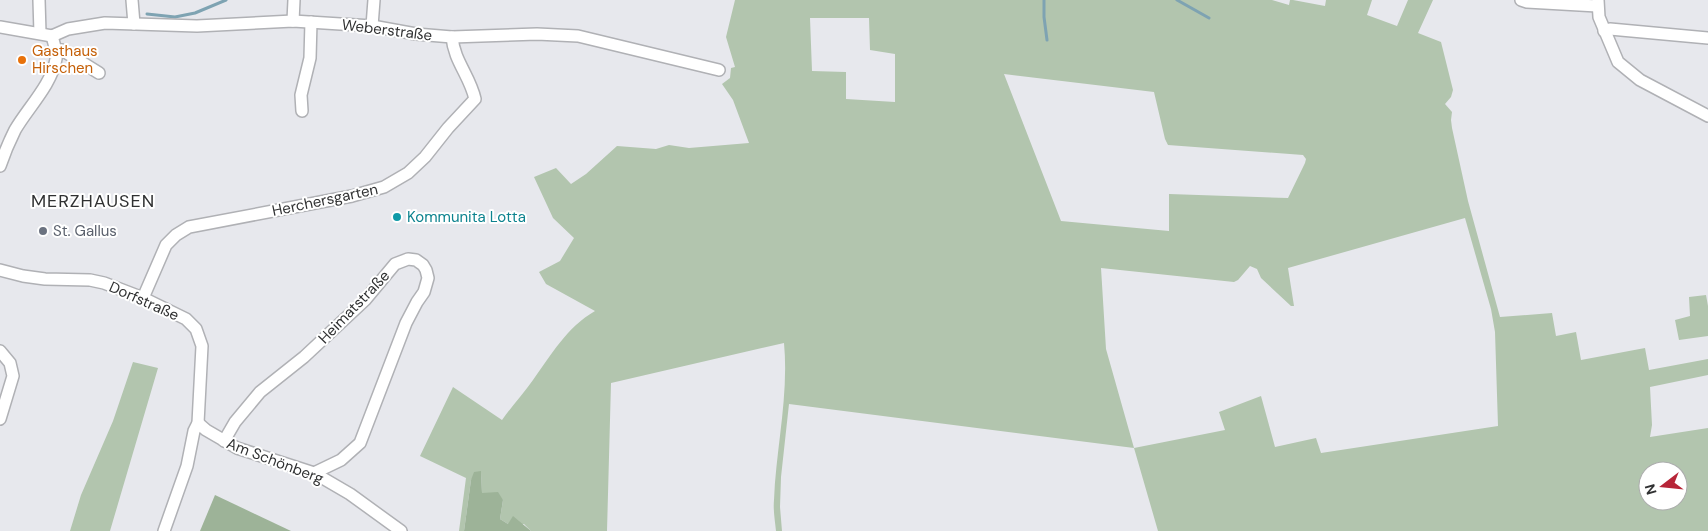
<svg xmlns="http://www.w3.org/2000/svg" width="1708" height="531" font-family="'DM Sans',sans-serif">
<rect width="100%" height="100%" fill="#e7e8ed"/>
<!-- green -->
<g fill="#b2c5ae" fill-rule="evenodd">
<path d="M735 0H1272L1289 5 1290 0H1293L1325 6 1326 0H1372L1367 15 1397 26 1408 0H1433L1418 33 1441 42 1453 90 1451 97 1445 104 1452 112 1451 120 1452 128 1468 201 1500 317 1552 313 1556 336 1576 332 1581 360 1645 348 1649 370 1708 359V375L1650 387 1652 425 1650 437 1708 428V531H1158L1134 448 789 404 781 477 780 507 782 531H776C775 521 773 510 774 500 776 448 789 396 784 343L611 383 607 531H531L524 524H508L500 519 503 500 482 493 481 472 471 480 464 531H459L466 478 420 456 453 387 502 420C512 406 523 394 533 380 551 355 567 327 595 311L546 284 539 272 560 261 574 238 553 218 534 177 556 168 571 184 586 174 617 146 656 149 669 145 689 148 749 143 733 100 722 84 730 78 731 68 735 67 726 37ZM810 18H869L870 50 895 54V102L846 99V72L812 71ZM1004 74 1154 92 1165 139 1168 145 1303 155 1306 159 1305 163 1288 198 1169 194V231L1061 221ZM1465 218 1491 309 1495 332 1498 426 1321 453 1316 438 1275 447 1261 396 1219 412 1225 430 1134 448 1106 349 1101 268 1234 282 1238 280 1250 266 1257 269 1261 278 1291 306H1294L1288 268ZM1648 471H1678V501H1648Z"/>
<polygon points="1706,295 1708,306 1708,336 1679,340 1675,320 1690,316 1689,297"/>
<polygon points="133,362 158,368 110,531 70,531 81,495 113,421"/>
</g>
<!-- forest -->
<g fill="#9db398">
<polygon points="481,471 482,493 498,492 503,500 500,519 508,524 513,516 531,531 464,531 471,480 474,472"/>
<polygon points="215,495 291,531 200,531"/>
</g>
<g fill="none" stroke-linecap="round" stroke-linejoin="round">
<!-- stream -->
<g stroke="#7ea3b2" stroke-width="3">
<polyline points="1044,0 1044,17 1047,40"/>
<polyline points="1177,0 1209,18"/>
<polyline points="147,14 175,17 195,13 226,0"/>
</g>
<defs>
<g id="street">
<polyline points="39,0 40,33"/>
<polyline points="132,0 134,24"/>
<polyline points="1521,0 1527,2 1597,6"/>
<polyline points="1598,0 1599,17 1618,62 1640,80 1708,116"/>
<polyline points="293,21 294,0"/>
<polyline points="372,26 374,0"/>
<polyline points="0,27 52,36"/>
<polyline points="1604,31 1610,29 1708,38"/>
<polyline points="52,36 68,29 105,23 197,26 293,21 372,26 416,34 452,37 537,34 578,36 719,70"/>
<polyline points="56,50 62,50 99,73"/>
<polyline points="302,111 301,95 310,58 311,22"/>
<path d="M0 166C4 154 9 142 15 130 27 109 52 84 56 59 57 51 54 44 52 36"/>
<polyline points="0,270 23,276 45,279 90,280 104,283 143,298 186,319 196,329 202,346 198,423 194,431 187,466 164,531"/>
<path d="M143 298 166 245 176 235 189 227 352 196 384 187 408 173 425 157 448 128 475 99C470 76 454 61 452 37"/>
<polyline points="0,351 10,363 13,376 0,419"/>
<polyline points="198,423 206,430 237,448 314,473 350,494 401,531"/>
<polyline points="224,441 235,422 260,392 304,357 365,300 395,264 408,259 416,260 423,265 426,270 428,278 424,292 417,302 406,323 360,443 341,460 314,473"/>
</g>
</defs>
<!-- street casing -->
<use href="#street" stroke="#b0b1b5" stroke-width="14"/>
<!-- street -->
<use href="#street" stroke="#fff" stroke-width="11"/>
</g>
<!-- markers -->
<circle fill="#e8710a" stroke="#fff" stroke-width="2" cx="22" cy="60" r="5"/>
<circle fill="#0f9aa8" stroke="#fff" stroke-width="2" cx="397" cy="217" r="5"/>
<circle fill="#6b7280" stroke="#fff" stroke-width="2" cx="43" cy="231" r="5"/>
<g text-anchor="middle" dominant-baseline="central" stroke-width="4" stroke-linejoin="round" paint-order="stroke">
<!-- street labels -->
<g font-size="15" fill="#303132" stroke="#fff">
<text transform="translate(387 30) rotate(7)">Weberstraße</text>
<text transform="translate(325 200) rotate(-12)">Herchersgarten</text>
<text transform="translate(144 301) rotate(24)">Dorfstraße</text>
<text transform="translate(354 307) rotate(-46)">Heimatstraße</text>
<text transform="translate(275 461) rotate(21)">Am Schönberg</text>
</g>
<!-- food labels -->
<g font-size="15" fill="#c56008" stroke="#fff" text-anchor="start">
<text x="32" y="51">Gasthaus<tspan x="32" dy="17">Hirschen</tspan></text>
</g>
<!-- culture labels -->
<g font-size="15" fill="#0d838f" stroke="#fff" text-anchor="start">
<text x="407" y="217">Kommunita Lotta</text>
</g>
<!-- worship labels -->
<g font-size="15" fill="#5b616d" stroke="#fff" text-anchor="start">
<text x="53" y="231">St. Gallus</text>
</g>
<!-- quarter labels -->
<g font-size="18" letter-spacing="1" fill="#303132" stroke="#fff">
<text x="93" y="201">MERZHAUSEN</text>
</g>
</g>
<!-- north arrow -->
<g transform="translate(1663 486) rotate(254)"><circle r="24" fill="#ffffff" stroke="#acadad"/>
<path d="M0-4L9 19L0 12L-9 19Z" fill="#b72538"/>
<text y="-8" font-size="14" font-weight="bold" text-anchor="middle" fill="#303132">N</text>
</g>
</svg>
